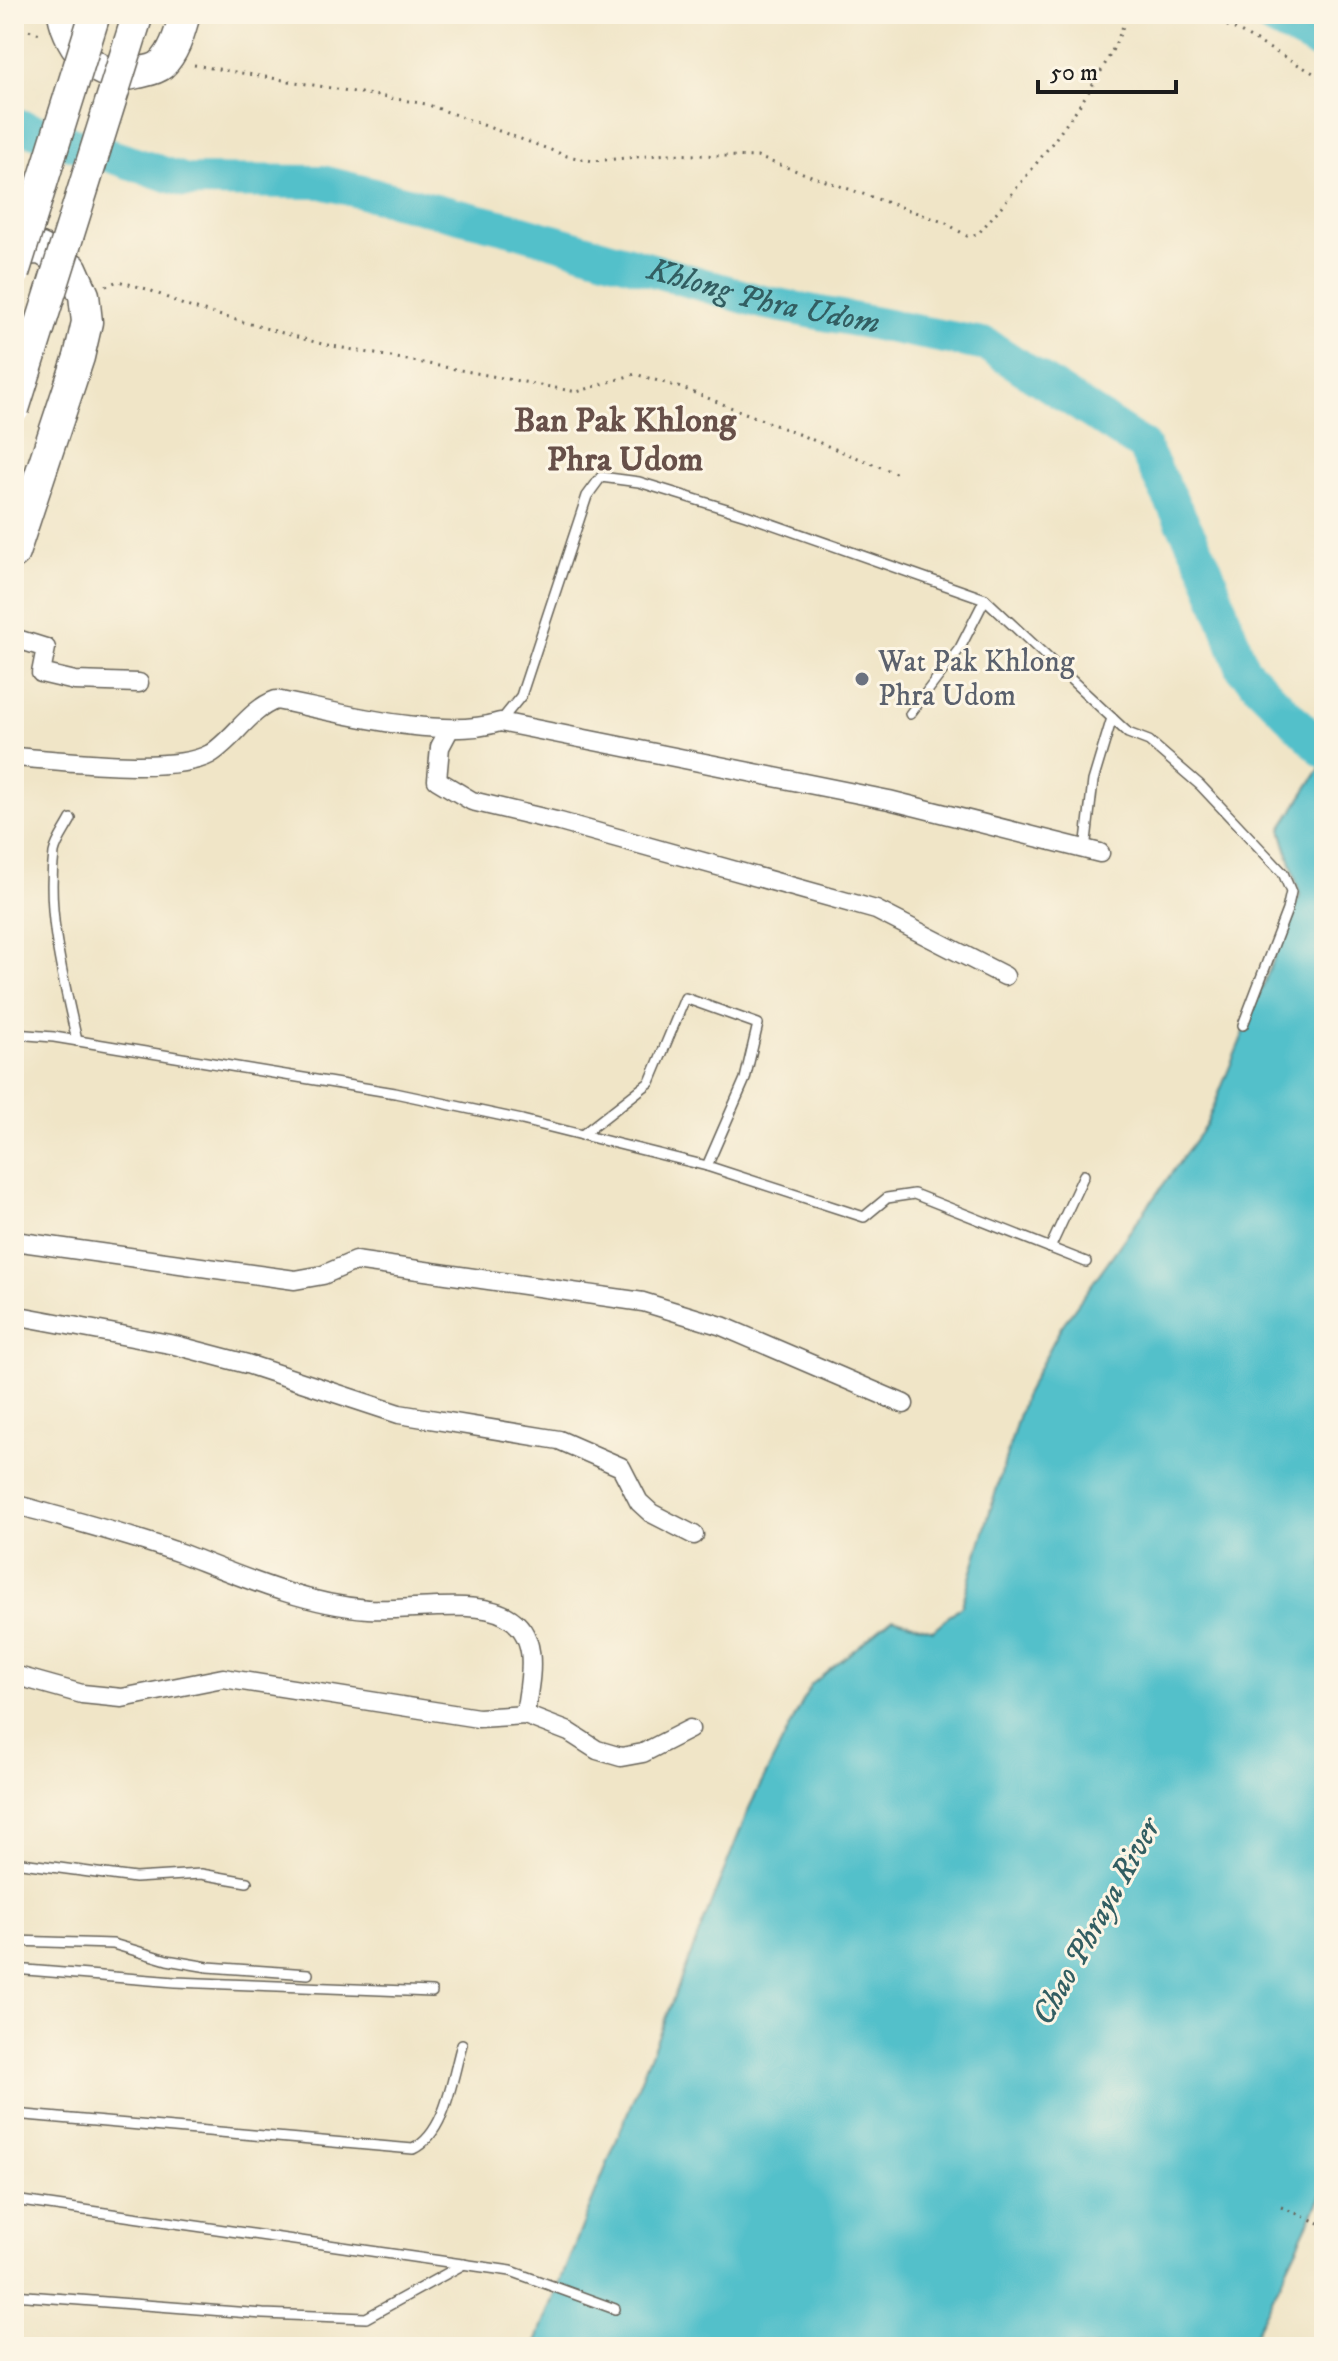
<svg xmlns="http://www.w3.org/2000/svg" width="1338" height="2361" font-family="'IM FELL DW Pica',serif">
<rect width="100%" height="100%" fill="#fcf5e5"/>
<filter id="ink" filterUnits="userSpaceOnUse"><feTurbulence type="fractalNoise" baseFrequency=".0125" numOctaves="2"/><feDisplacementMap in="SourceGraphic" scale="16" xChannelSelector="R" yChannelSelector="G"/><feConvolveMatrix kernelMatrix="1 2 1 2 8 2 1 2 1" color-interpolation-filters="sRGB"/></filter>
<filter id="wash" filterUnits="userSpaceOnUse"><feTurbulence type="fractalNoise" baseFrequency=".006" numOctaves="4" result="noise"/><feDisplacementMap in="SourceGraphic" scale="32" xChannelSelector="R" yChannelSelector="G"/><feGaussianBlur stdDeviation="1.8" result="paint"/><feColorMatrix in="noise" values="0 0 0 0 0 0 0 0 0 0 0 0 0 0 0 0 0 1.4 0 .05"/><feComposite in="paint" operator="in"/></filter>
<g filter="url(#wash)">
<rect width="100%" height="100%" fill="#f0e5c7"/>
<!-- water -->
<polygon fill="#52c0ca" stroke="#376e73" stroke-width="2" points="1324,762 1324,2191 1249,2347 534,2347 750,1806 811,1685 893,1618 933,1630 962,1605 1024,1397 1061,1327 1206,1125 1300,895 1281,829"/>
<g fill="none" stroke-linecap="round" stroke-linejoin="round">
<!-- river -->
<g stroke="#52c0ca" stroke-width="34">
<polyline points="1262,14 1324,46"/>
<path id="s1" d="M14 124 186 181 322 182 512 229 762 302 987 345 1143 446 1205 566 1243 669 1324 751"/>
</g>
</g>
</g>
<g filter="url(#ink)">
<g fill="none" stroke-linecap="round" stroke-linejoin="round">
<defs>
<g id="service">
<polyline points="910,714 960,648 985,599"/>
<polyline points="500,722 521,696 587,496 601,477 639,482 746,515 985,599 1128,733 1149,741 1200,785 1283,873 1291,892 1287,910 1243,1025"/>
<path d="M71 819C66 829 56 842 54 853 46 915 64 981 77 1041"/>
<polyline points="1085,850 1093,781 1112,718"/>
<polyline points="14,1034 54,1037 395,1093 522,1120 707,1166 864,1217 887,1198 914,1194 1086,1262"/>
<polyline points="582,1135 650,1082 685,998 758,1024 745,1079 707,1166"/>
<polyline points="1050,1248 1084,1175"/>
<polyline points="14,1862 135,1878 201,1874 247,1882"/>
<polyline points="14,1941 113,1944 167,1960 208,1967 308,1974"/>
<polyline points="14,1969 175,1982 432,1992"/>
<path d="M14 2114 413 2149C446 2133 452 2078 462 2044"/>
<polyline points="14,2200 511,2271 615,2309"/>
<polyline points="14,2295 263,2314 366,2318 464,2264"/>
</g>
<g id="minor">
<polyline points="14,638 46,648 41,673 75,681 139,683"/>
<polyline points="449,730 440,747 437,780 472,801 560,822 876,910 1005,976"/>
<path d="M14 757C59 760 172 775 210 754 233 740 250 709 276 700 338 712 442 741 500 722L889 800 1100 853"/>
<polyline points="14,1241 295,1280 323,1275 355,1261 643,1302 722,1326 904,1404"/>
<polyline points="14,1315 175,1345 247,1364 399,1414 559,1440 621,1467 639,1502 651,1513 694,1535"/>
<path d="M14 1504C70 1520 128 1534 183 1554 242 1577 304 1604 368 1609 407 1612 473 1598 506 1616 543 1636 529 1682 525 1715"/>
<polyline points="14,1675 82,1694 122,1698 223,1678 478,1718 525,1715 569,1732 597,1750 621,1757 643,1753 690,1729"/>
</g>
<g id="primary">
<path d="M63 14C69 48 99 84 137 73 145 71 155 70 161 65 175 52 180 31 185 14"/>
<polyline points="14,250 41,249 72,268 84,295 87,322 79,357 14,553"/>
</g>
</defs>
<!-- service casing -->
<use href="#service" stroke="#666258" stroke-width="12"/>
<!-- minor casing -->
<use href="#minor" stroke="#666258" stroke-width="21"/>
<!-- primary casing -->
<use href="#primary" stroke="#666258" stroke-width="33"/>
<!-- path -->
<g stroke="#666258" stroke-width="3" stroke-dasharray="2 6" stroke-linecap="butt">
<polyline points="1197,14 1233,28 1324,79"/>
<polyline points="14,25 43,35"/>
<path d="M194 65 426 104 567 156 593 161 668 154 757 157 946 223 967 236 978 234C1026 177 1107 83 1127 14"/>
<polyline points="106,286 118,281 147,289 186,306 322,344 577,392 635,374 685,389 898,474"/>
<polyline points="1281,2207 1324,2225"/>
</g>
<!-- service -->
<use href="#service" stroke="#fff" stroke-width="9"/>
<!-- minor -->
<use href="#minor" stroke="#fff" stroke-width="18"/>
<!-- primary -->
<use href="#primary" stroke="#fff" stroke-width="30"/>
<defs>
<g id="primary-bridge">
<polyline points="14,273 95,14"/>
<polyline points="14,409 138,14"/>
</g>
</defs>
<!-- primary-bridge casing -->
<use href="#primary-bridge" stroke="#666258" stroke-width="33" stroke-linecap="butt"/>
<!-- primary-bridge -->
<use href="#primary-bridge" stroke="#fff" stroke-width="30"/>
</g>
</g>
<!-- markers -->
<circle fill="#6b7280" stroke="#fcf5e5" stroke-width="3" cx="862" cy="679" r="8"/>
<g text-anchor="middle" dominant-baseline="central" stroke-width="6" stroke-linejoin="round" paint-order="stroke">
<!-- worship labels -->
<g font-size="30" fill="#5b616d" stroke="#fcf5e5" text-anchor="start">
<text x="878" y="662">Wat Pak Khlong<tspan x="878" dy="34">Phra Udom</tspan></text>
</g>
<!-- water labels -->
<g font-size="32" font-style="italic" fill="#325e62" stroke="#fcf5e5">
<text stroke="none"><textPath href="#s1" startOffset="774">Khlong Phra Udom</textPath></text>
<text transform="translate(1097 1922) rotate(-61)">Chao Phraya River</text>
</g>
<!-- quarter labels -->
<g font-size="34" font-weight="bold" fill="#675049" stroke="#fcf5e5">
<text x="625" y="421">Ban Pak Khlong<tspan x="625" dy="39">Phra Udom</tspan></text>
</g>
</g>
<!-- margin -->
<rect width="1338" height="2361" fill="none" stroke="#fcf5e5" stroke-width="48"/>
<!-- scale -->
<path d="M1038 80v12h138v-12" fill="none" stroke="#1c1c1c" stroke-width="4"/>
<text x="1050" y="80" font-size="24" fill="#1c1c1c" stroke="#fcf5e5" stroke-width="6" paint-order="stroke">50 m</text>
</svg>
